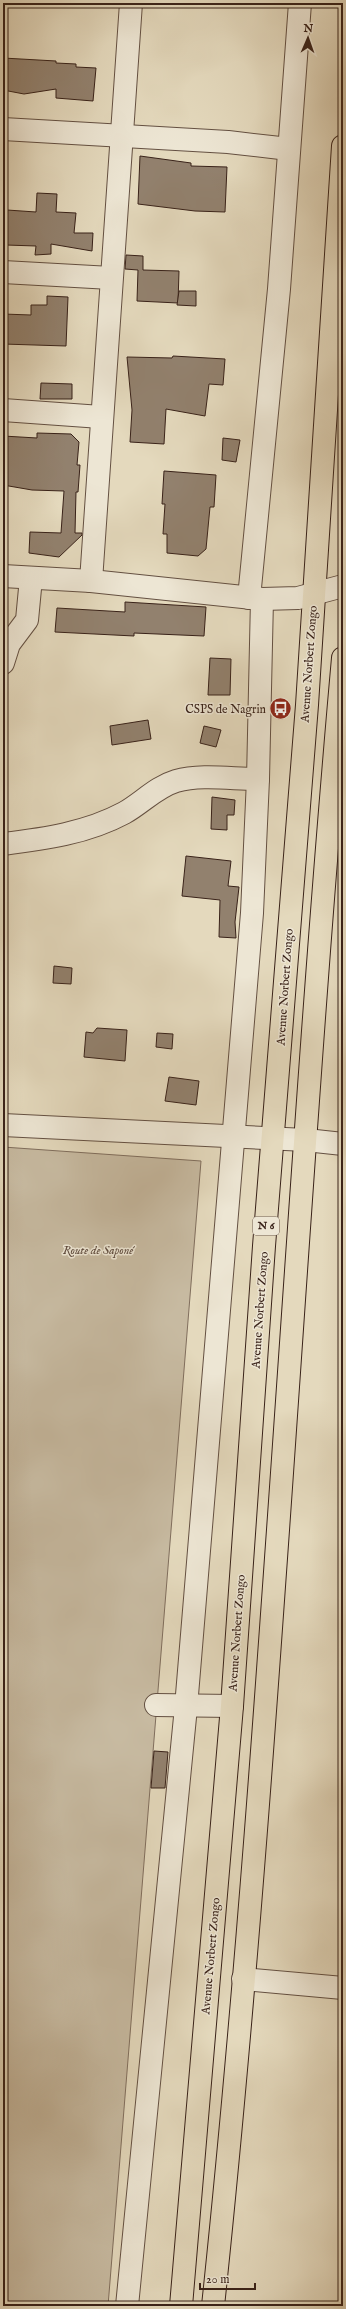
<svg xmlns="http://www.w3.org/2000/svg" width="346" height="2309" font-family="'IM FELL English',serif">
<rect width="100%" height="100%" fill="#e4d9bd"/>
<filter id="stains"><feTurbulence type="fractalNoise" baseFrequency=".005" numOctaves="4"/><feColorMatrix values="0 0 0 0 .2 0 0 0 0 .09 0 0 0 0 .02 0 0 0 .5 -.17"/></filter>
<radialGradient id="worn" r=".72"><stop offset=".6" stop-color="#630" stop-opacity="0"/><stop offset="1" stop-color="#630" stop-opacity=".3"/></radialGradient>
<!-- green -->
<polygon fill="#c7baa1" stroke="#806e5d" points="3,1147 201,1161 108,2306 3,2306"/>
<!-- building -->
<g fill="#92816e" stroke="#392219">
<polygon points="3,58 56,61 56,63 76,64 76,67 96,68 93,101 56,98 56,89 24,94 3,90"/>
<polygon points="140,156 191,163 191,166 227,167 225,212 195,211 138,204"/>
<polygon points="37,193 57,194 56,212 76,213 74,233 93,233 92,251 51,244 51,254 35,255 36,246 6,245 7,210 36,212"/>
<polygon points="126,255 143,256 143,270 179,271 178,303 137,301 138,270 125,269"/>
<polygon points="179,291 196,291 196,306 177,305"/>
<polygon points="47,296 68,297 66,346 3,344 3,314 31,315 31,305 47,305"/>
<polygon points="173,356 225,359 223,385 209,384 205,416 166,409 164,444 130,442 132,410 127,357 172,358"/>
<polygon points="41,383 72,384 72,399 40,399"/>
<polygon points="37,433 71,434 79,442 77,465 80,465 78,492 76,492 75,533 82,533 82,535 59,557 29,553 30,532 61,533 64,491 32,490 3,485 3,436 37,438"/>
<polygon points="223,438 240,440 236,462 222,460"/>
<polygon points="164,471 216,475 214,507 210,507 206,549 198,556 167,553 167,534 163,534 165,504 162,504"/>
<polygon points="125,602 206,607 204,636 134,633 134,636 55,632 57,608 125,612"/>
<polygon points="210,658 231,659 230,695 208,695"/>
<polygon points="148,720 151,739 112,745 110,726"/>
<polygon points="204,726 221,730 216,747 200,743"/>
<polygon points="212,797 235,800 234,815 227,815 227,830 211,829"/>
<polygon points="186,856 231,861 228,886 239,887 235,922 236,938 219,937 220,900 182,896"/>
<polygon points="54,966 72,968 71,984 53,983"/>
<polygon points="97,1028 127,1030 125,1061 84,1057 86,1032 93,1033"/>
<polygon points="157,1033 173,1034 172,1049 156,1047"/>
<polygon points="169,1077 199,1081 196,1105 165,1101"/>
<polygon points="154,1751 168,1752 165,1788 151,1788"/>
</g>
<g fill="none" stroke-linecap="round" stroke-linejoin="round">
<defs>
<g id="minor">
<polyline points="3,129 228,142 289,149"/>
<polyline points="3,272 111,278"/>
<polyline points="3,410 101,417"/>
<polyline points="3,576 91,581 262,599 298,598 343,586"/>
<polyline points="91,581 131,3"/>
<polyline points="249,598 279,289 300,3"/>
<polyline points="3,663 9,644 27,620 31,578"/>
<path d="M3 844C44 839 87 833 124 813 142 803 156 787 176 781 201 774 232 779 258 779"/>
<polyline points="3,1125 306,1140 343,1144"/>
<polyline points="156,1705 232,1706"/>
<polyline points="243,1979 343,1988"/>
<polyline points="127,2306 186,1707 252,913 258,779 262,599"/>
</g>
<g id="major">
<polyline points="181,2306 232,1706 264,1246 307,705 343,146"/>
<path d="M213 2306C271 1758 294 1207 343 658"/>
</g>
</defs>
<!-- minor casing -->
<use href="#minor" stroke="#645042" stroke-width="24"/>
<!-- major casing -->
<use href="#major" stroke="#392219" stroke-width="24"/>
<!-- minor -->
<use href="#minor" stroke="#ede6d4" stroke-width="22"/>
<!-- major -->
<use href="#major" stroke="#e4d9bd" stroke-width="22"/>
</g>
<!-- icons -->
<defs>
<symbol id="bus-disc" viewBox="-11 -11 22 22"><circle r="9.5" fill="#8f2418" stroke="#ede6d4"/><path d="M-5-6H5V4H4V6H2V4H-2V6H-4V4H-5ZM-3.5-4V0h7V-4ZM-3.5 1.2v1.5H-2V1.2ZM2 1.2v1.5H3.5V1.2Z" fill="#fff"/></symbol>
</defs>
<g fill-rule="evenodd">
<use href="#bus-disc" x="268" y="696" width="25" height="25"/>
</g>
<g text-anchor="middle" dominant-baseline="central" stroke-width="3" stroke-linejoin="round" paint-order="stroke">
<!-- shield labels -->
<rect fill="#ede6d4" stroke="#6f5d51" stroke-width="1" x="253" y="1217" width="26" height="18" rx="3"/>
<g font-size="11" font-weight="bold" fill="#392219">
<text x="266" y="1226">N 6</text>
</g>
<!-- street labels -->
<g font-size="12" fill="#392219" stroke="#ede6d4">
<text transform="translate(309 664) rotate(-86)">Avenue Norbert Zongo</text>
<text transform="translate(285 987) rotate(-86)">Avenue Norbert Zongo</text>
<text transform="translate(260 1310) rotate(-86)">Avenue Norbert Zongo</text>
<text transform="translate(237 1633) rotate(-86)">Avenue Norbert Zongo</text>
<text transform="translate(211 1956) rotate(-85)">Avenue Norbert Zongo</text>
</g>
<!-- poi labels -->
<g font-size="12" fill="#392219" stroke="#ede6d4" text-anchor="end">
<text x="266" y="709">CSPS de Nagrin</text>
</g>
<!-- park labels -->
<g font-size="12" font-style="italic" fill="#5c483b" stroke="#ede6d4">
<text x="98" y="1250">Route de Saponé</text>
</g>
</g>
<!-- margin -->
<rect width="346" height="2309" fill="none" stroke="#e4d9bd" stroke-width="16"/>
<rect x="4" y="4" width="338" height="2301" fill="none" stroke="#392219" stroke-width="2"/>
<rect x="8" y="8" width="330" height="2293" fill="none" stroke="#392219"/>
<!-- north arrow -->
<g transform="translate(308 38) rotate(2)" stroke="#ede6d4" stroke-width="3" paint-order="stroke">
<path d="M0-3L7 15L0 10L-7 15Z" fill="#392219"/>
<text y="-6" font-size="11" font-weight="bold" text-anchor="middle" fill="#392219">N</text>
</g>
<!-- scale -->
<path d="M200 2283v6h55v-6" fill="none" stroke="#392219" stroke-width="2"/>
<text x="206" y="2283" font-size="12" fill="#392219" stroke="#ede6d4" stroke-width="3" paint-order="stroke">20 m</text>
<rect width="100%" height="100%" filter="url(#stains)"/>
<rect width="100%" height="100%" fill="url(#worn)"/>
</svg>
